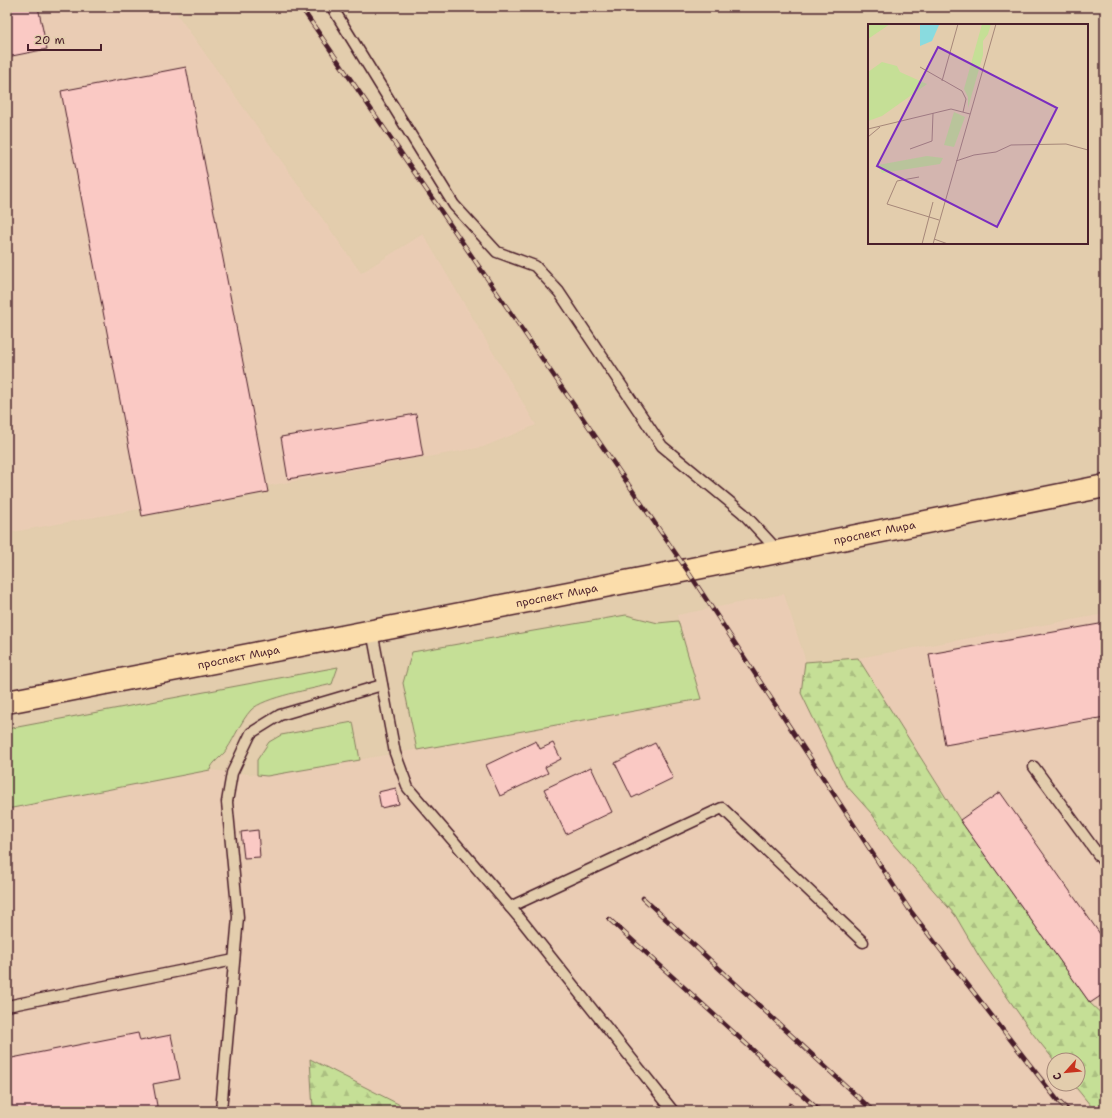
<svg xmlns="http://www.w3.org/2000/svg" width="1112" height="1118" font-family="'Shantell Sans',sans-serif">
<defs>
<pattern id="forest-firs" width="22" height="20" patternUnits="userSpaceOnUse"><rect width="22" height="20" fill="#c5df96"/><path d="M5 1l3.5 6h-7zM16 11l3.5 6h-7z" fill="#abbf81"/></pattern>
</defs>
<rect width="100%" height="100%" fill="#e3cdad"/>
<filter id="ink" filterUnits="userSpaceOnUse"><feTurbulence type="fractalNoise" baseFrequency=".025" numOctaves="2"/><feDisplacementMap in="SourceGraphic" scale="8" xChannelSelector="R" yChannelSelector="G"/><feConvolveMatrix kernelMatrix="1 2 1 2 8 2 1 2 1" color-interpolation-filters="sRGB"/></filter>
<g filter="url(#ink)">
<!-- built -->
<g fill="#eaccb4" fill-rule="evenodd">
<polygon points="7,7 172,7 361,273 423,234 536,425 483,447 7,533"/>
<path d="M784 594 806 662 858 658 1105 614V1111H412L310 1059 313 1111H7V809L210 770 267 776 701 699 677 615ZM1054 1060H1078V1084H1054Z"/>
</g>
<!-- green -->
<g fill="#c5df96" stroke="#887f60">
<polygon points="626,615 658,623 678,621 701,699 417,750 403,683 412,652"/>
<path d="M338 667 332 684C313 689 264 697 251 710 241 721 235 737 227 749 222 757 212 762 210 770L7 809V729Z"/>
<polygon points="353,722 360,760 267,776 257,775 257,760 269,742 281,735"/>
</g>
<!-- forest -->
<g fill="url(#forest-firs)" stroke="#887f60">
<polygon points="858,658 960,820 1090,1003 1105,1017 1105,1111 1095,1111 1073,1084 1078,1084 1078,1060 1054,1060 1033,1034 980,958 955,915 892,843 872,814 845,784 801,693 805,662"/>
<polygon points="310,1059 412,1111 313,1111"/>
</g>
<!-- building -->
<g fill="#fac9c4" stroke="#4a1f2b">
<polygon points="7,7 38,7 47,49 7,57"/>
<polygon points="186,67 268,492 142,516 61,91"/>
<polygon points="416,414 423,456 288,479 281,437"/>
<polygon points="1105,623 1105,717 945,745 929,654"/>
<polygon points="536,741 540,749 553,743 561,759 545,767 548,773 500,796 486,765"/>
<polygon points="655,743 673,778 632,798 615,763"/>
<polygon points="591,767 612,812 566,834 544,789"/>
<polygon points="396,788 399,804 381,808 378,792"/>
<polygon points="1000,792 1105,941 1105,993 1090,1003 960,820"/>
<polygon points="258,830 260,857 244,858 241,832"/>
<polygon points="138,1033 140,1041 171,1035 180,1079 153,1084 158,1111 7,1111 7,1059"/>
</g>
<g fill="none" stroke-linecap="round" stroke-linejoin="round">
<defs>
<g id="service">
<polyline points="332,7 454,205 497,252 535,266 559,292 662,446 743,513 779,552"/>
<polyline points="372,631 395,753 408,788 522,921 673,1111"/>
<polyline points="1034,767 1105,864"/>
<polyline points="510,907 722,808 863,942"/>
<polyline points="7,1006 234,960"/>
<polyline points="221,1111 238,917 227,802 232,773 251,733 280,715 382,685"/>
</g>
<g id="primary">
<path id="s1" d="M7 702 687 570 1105 486"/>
</g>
</defs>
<!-- service casing -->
<use href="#service" stroke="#4a1f2b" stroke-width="13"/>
<!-- primary casing -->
<use href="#primary" stroke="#4a1f2b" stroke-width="25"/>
<!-- service -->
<use href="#service" stroke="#e3cdad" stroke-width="10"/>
<!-- primary -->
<use href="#primary" stroke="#fbddab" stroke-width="22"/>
<defs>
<g id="rail">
<polyline points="301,7 687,570 909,909 1058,1101 1069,1111"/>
<polyline points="643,898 873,1111"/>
<polyline points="609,919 820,1111"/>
<polyline points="790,1105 796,1111"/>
</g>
</defs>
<!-- rail casing -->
<use href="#rail" stroke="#4a1f2b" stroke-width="4.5"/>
<!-- rail -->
<use href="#rail" stroke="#e3cdad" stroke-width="3" stroke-dasharray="9" stroke-linecap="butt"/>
</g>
</g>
<g text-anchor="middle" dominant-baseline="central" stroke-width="4" stroke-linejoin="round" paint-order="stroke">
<!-- street labels -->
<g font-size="11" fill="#4a1f2b" stroke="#e3cdad">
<text stroke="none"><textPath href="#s1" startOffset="884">проспект Мира</textPath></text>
<text stroke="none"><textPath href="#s1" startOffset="560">проспект Мира</textPath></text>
<text stroke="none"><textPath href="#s1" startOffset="236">проспект Мира</textPath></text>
</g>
</g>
<!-- overview -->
<g transform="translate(868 24)">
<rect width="220" height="220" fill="#e3cdad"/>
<path d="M114 0H123L120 10 115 17V31L100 84V73L96 65ZM86 88 97 93 86 123 76 121Z" fill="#c5df96"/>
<path d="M0 0H22L0 15ZM14 38 29 42 32 48 59 60 14 92 0 97V48ZM59 132 75 134 72 140 14 149 10 141Z" fill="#c5df96"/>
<path d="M52 0 71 1 64 17 52 22Z" fill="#89dbdf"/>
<path fill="none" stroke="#a68779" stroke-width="1" d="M52 43 94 67 98 75 95 88M74 57 90 0M0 105 83 85 102 90M0 113 12 103M42 125 64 117 65 89M88 137 106 131 128 128 143 121 198 120 220 126M51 153 29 157 19 180 71 196M66 215 80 220M54 220 65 178M65 220 128 0"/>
<path fill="#7b2cbf" fill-opacity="0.15" stroke="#7b2cbf" stroke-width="2" d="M70 23 189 84 129 203 9 142Z"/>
<rect width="220" height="220" fill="none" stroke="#4a1f2b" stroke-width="2"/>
</g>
<!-- margin -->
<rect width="1112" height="1118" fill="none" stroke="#e3cdad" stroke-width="24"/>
<rect x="12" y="12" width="1088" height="1094" fill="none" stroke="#4a1f2b" stroke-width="1.5" filter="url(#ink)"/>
<!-- north arrow -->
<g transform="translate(1066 1072) rotate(243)"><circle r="19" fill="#e3cdad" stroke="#a68779"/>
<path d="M0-3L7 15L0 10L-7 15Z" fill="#c8321e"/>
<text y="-6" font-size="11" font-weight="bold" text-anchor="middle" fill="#4a1f2b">С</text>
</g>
<!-- scale -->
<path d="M28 44v6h73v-6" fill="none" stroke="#4a1f2b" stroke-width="2"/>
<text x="34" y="44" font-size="12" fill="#4a1f2b" stroke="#e3cdad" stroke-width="3" paint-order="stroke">20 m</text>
</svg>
